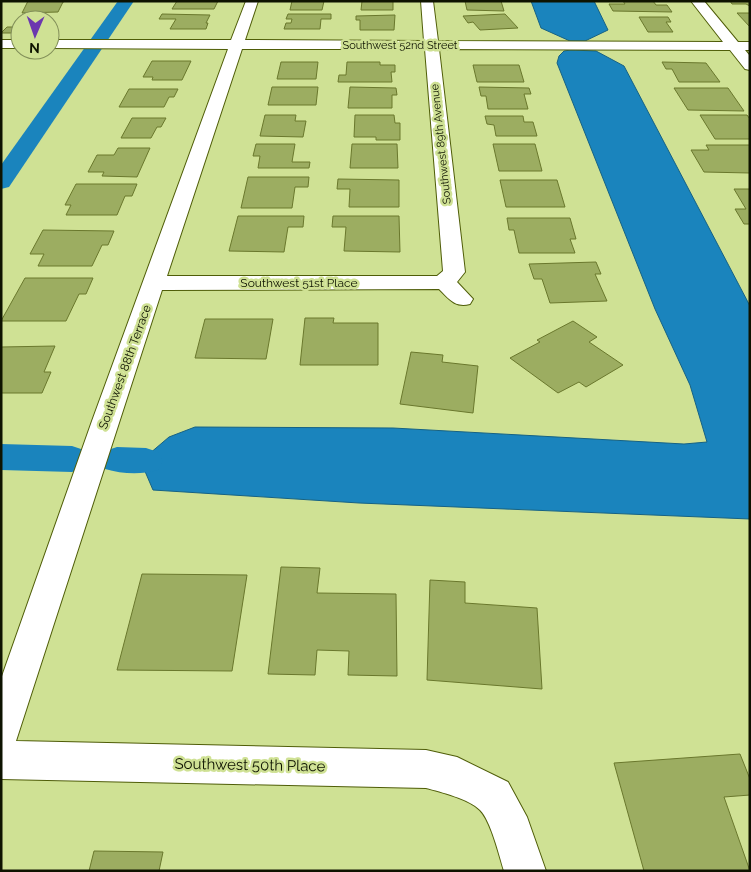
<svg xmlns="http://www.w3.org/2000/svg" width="751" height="872" font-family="Raleway,sans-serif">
<rect width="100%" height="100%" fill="#cfe194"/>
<!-- water -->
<g fill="#1a84bd" stroke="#166284">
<polygon points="531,1 594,1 608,30 585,41 570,41 541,28"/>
<polygon points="571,50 596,51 624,66 750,306 750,519 359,503 153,490 144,469 149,454 169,437 195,427 393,428 684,444 707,442 690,385 655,309 557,63 559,56 564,51"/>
</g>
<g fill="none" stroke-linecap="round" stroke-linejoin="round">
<!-- canal -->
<g fill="#1a84bd" fill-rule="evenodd">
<polygon points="118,1 134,1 9,187 1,189 1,165"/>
<polygon points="1,444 72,446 84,450 89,459 84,468 72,472 1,470"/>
<path d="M117 447 146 448 158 452 163 461 158 470C141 475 122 474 105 469L100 460 105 451Z"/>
</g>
</g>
<!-- building -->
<g fill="#9cad61" stroke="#6a782d">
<polygon points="28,1 66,1 63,2 58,12 22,13"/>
<polygon points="177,1 218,1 214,9 172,9"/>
<polygon points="292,1 324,1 322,10 290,10"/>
<polygon points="362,1 393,1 393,10 361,10"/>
<polygon points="465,1 501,1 504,11 467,10"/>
<polygon points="623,1 653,1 656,5 667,5 672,12 613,11 609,4 625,4"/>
<polygon points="730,1 750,1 750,6 746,4 732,4"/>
<polygon points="737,13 750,13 750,27"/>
<polygon points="162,14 210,15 206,23 208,23 206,29 170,29 176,19 159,19"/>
<polygon points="288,14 331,14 331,19 321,19 320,29 284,29 286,23 291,23 292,19 286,19"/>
<polygon points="505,14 518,28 480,30 473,22 468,23 463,16"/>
<polygon points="395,15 394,30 360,30 360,20 356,20 356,16"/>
<polygon points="639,17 668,17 671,22 666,22 673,32 648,32"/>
<polygon points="20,22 20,33 1,33 7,27 15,27"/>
<polygon points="152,61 191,61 182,80 152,80 153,77 143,77"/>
<polygon points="281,62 318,62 316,79 277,79"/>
<polygon points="347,62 380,62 380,65 395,65 395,72 391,72 392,82 338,82 339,75 346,75"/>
<polygon points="662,62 706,63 720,82 679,82 672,69 666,69"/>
<polygon points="473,65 519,65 524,82 477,82"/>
<polygon points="272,87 318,87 316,105 268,105"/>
<polygon points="350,87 396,88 397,95 392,95 392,108 348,108"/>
<polygon points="479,87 529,88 531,94 524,94 528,109 488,109 486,96 481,96"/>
<polygon points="674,88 728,88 744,111 688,110"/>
<polygon points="129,89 178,89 174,97 169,97 164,107 119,107"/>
<polygon points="265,115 296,115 295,121 306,121 303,137 260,136"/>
<polygon points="355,115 394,115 395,123 400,123 400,140 376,140 376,137 354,137"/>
<polygon points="700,115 747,115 750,119 750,139 715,139"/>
<polygon points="485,116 523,116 524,122 533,122 537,136 496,136 494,125 487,124"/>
<polygon points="132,118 166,118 161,127 157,127 151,138 121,138"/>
<polygon points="256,144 295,144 292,162 310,162 309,168 258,168 260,156 253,156"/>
<polygon points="352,144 397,144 398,168 350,168"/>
<polygon points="493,144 535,144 542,171 499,171"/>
<polygon points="706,145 750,145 750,173 704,172 691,150 709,150"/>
<polygon points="118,148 150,148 137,177 102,176 104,172 88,172 97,155 114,155"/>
<polygon points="248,177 309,177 308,187 295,187 292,208 241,208"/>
<polygon points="338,179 399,180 399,207 349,207 350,189 337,189"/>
<polygon points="500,180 557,180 565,207 506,207"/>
<polygon points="76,184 137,184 132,196 125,196 117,215 66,215 71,205 65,205"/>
<polygon points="734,189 750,189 750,224 744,224 735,209 746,209"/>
<polygon points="238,216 304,216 303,227 288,227 284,252 229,251"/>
<polygon points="333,216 399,216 400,252 344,251 346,227 332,227"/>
<polygon points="507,218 570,218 576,239 570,239 575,253 519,253 514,230 509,230"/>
<polygon points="43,230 114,231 108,245 102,245 92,266 38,266 44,254 30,254"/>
<polygon points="596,262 601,274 595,274 607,301 550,303 542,279 534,279 529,264"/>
<polygon points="25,278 93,278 86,294 79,294 66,321 1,321"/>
<polygon points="305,318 334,318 333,323 378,323 378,365 300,365"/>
<polygon points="205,319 273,319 266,359 195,358"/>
<polygon points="573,321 597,337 589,342 623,365 586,387 579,382 558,393 510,358 540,342 537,340"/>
<polygon points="55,346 44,372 51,372 42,393 1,393 1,347"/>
<polygon points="411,352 443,355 442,362 478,366 473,413 400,404"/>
<polygon points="281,567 320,568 317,593 396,594 397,676 348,675 349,651 317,650 315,675 268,674"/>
<polygon points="142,574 247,575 232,671 117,670"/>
<polygon points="430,580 465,582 465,603 537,608 542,689 427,680"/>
<polygon points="740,754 750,779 750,795 724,797 750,871 644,871 614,763"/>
<polygon points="94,851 163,852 159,871 89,871"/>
</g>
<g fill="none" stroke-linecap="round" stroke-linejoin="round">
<defs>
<g id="minor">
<path d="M246 1H258L245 40 424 41 421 1H433L438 41 723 42 691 1H704L738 42H750V50H745L750 56V70L745 69 730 50 439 49 465 272 457 282 473 299 470 304C455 308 449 299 439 289L162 290 16 741 426 750 457 757 508 782 527 817 546 871H504C499 855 491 821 480 810 469 799 441 792 426 788L1 779V679L92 421 228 49 50 48V40H231ZM242 49H425L443 271 437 276H167Z"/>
<rect x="1" y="40" width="19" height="8"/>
</g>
</defs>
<!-- minor casing -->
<use href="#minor" stroke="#4f5d08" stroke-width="2"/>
<!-- minor -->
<use href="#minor" fill="#fff" fill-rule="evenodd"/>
</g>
<g text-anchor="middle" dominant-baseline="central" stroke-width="5" stroke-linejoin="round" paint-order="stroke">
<!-- far-street labels -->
<g font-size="11" fill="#0e1300" stroke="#cfe194">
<text x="400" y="45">Southwest 52nd Street</text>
<text transform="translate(441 144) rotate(-96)">Southwest 89th Avenue</text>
</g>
<!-- street labels -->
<g font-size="12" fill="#0e1300" stroke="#cfe194">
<text x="299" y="283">Southwest 51st Place</text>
<text transform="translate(125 367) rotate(-70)">Southwest 88th Terrace</text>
</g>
<!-- near-street labels -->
<g font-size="15" fill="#0e1300" stroke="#cfe194">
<text transform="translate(250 765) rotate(1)">Southwest 50th Place</text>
</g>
</g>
<!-- border -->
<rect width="751" height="872" fill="none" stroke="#0e1300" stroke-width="5"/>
<!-- north arrow -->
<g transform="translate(35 35) rotate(182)"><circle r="24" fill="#cfe194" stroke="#828f59"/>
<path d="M0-4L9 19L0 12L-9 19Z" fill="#6c38af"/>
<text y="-8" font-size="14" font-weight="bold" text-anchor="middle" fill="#0e1300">N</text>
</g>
</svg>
